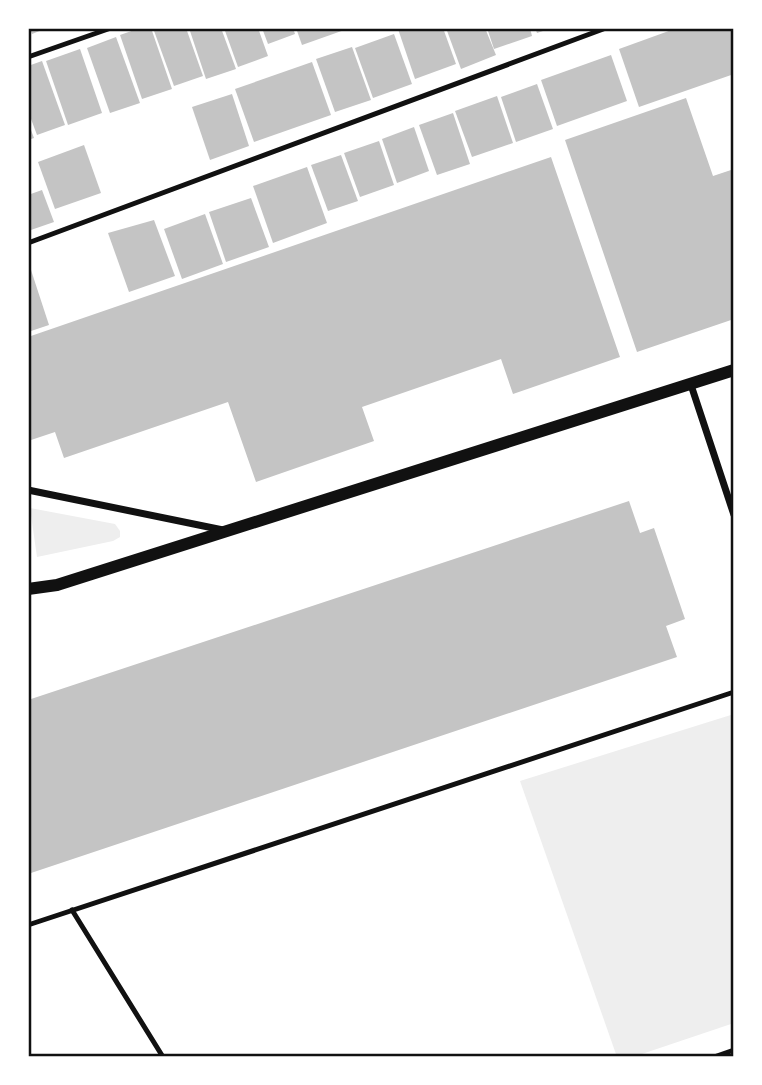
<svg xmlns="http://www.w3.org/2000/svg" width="762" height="1085" font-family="'Libre Baskerville',serif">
<rect width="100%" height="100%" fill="#fff"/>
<!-- green -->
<g fill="#eee">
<polygon points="30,508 115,524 120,531 120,537 113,541 37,557"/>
<polygon points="734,714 734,1023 633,1057 617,1057 520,781"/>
</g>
<!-- building -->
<g fill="#c4c4c4">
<polygon points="30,28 47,28 32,34"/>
<polygon points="140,28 151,28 172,89 142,99 120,35"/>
<polygon points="153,28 186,28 203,76 174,86"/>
<polygon points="189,28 221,28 236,69 206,79"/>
<polygon points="224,28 258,28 268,56 238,67"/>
<polygon points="262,28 293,28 295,34 268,44"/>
<polygon points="296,28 350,28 302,45"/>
<polygon points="443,28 456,64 415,79 398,29"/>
<polygon points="446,28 485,28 496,55 461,69"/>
<polygon points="487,28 530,28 532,36 494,49"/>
<polygon points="535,28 552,28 537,33"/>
<polygon points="677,28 734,28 734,74 639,107 619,49"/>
<polygon points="394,34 412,84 373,98 355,48"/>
<polygon points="116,37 140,103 110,113 87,48"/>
<polygon points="352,47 371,100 335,112 316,59"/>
<polygon points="80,49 102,113 68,125 46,61"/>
<polygon points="611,55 627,101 557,126 541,80"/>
<polygon points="42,61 65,125 37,135 28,111 28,66"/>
<polygon points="312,62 331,115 254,142 235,89"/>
<polygon points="537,84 553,129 516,142 501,97"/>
<polygon points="232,94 249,146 210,160 192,107"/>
<polygon points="497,96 513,143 472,157 455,111"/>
<polygon points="686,98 713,176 734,169 734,319 637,352 565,140"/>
<polygon points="453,113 470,164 437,175 419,125"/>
<polygon points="28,122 34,138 28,140"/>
<polygon points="414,127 429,171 397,183 382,139"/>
<polygon points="379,141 394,185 360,197 344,153"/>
<polygon points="84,145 101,193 55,209 38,162"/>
<polygon points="341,155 358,201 328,211 311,165"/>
<polygon points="551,157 620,357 513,394 501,359 362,407 374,441 256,482 228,402 64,458 55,432 28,441 28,337"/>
<polygon points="307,167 327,223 273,243 253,186"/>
<polygon points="42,190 54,222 28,231 28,195"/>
<polygon points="251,198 269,247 226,262 209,212"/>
<polygon points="205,214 223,264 182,279 164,229"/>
<polygon points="154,220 175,276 129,292 108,233"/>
<polygon points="31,270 49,325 28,332 28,271"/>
<polygon points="629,501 640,533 654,528 685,619 666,626 677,657 28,874 28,700"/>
</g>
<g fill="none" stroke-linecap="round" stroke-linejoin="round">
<!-- service -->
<g stroke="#111" stroke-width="5">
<polyline points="28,57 111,28"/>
<polyline points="28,243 606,28"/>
<polyline points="72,910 163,1057"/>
<polyline points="28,925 734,692"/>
<polyline points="714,1057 734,1050"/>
</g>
<!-- minor -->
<g stroke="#111" stroke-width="7">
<polyline points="691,385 734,515"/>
<polyline points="28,490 223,530"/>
</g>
<!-- tertiary -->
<polyline stroke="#111" stroke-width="12" points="28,589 57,585 734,370"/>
</g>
<!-- border -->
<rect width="762" height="1085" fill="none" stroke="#ffffff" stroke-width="60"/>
<rect x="30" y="30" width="702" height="1025" fill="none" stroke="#111" stroke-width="2.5"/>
</svg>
